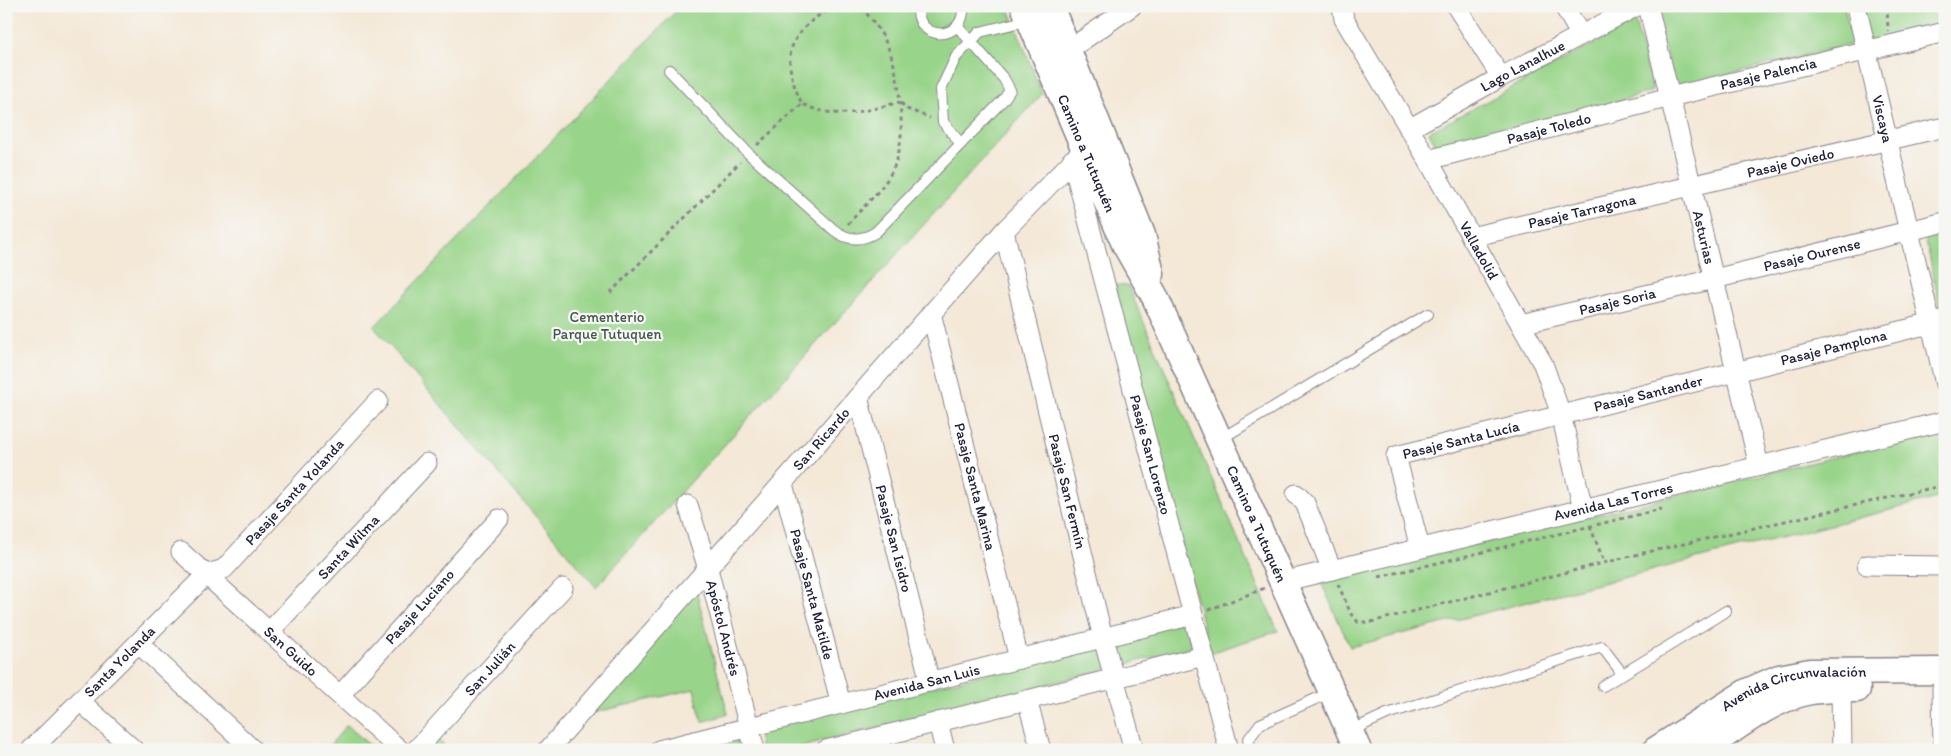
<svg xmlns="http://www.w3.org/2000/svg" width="1951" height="756" font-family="Itim,sans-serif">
<rect width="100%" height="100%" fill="#f6f6f2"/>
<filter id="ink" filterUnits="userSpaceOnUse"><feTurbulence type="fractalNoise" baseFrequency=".02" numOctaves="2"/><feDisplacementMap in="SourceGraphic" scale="10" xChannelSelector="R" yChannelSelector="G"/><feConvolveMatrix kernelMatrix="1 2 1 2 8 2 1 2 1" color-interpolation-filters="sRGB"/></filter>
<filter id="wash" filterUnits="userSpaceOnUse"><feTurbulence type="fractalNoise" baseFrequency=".0096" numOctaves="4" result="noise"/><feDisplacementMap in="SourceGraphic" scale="20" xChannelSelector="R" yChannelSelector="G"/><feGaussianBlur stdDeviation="1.12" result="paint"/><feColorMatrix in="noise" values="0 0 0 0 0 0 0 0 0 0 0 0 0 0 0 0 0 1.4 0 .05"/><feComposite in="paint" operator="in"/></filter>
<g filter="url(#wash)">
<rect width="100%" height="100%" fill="#f4e8d7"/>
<!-- green -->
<g fill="#98d489" stroke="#5d7b62">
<polygon points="681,6 1008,6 1042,94 596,587 374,327"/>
<polygon points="1677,6 1844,6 1853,44 1675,87 1655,11"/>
<polygon points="1850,6 1945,6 1945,27 1859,47"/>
<polygon points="1635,22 1653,91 1439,151 1429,132"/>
<polygon points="1945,231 1945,311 1941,312 1925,236"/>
<polygon points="1115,285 1128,286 1278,631 1210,653"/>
<polygon points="1945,430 1945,496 1350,647 1321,582"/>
<polygon points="696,590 728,714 702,722 694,689 593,713"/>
<polygon points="1185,621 1192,647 1119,666 1112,639"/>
<polygon points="1101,646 1107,669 790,750 761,750 757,729"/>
<polygon points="347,725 375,750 326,750"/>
<polygon points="735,734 739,750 670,750"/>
<polygon points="435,737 449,750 423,750"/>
</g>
</g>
<g filter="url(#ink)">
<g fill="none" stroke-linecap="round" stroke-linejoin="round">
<defs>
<g id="lane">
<path d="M918 6C915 43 966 42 963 6"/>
<path d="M669 70 748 153 834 230C848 241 862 241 876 232L1004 99 1010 90 1004 79 957 26"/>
<polyline points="961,144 943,122 941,89 956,57 980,32 1029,20"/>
<polyline points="1219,440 1428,314"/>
<polyline points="1603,686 1726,611"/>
<polyline points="1350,731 1387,714 1602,647 1622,673"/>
<polyline points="1252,750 1248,740 1260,724 1331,692"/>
</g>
<g id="street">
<path id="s1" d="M1342 6 1344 19 1428 160 1543 364 1561 414 1583 509"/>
<polyline points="1456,6 1501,77"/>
<polyline points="1564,6 1580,34"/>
<path id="s2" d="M1648 6 1759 466"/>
<path id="s3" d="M1856 6 1945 384"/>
<polyline points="1067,48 1080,42 1132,6"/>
<path id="s4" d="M1409 129 1501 77 1637 6"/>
<path id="s5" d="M1072 160 1229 750"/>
<path id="s6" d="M1428 160 1670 97 1945 32"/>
<path id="s7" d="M1004 231 1103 638 1134 750"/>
<path id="s8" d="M1471 237 1945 127"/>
<path id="s9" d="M931 313 1019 659"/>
<path id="s10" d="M1521 324 1714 279 1945 222"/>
<path id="s11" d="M858 397 930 682"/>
<path id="s12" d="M783 484 841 704"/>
<polyline points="1296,494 1305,503 1332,570"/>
<path id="s13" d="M688 505 708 569 755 750"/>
<path id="s14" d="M1420 548 1396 456 1945 320"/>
<path id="s15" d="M181 552 400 750"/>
<polyline points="1867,565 1945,566"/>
<path id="s16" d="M1282 582 1945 421"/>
<path id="s17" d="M270 631 427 463"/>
<polyline points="138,643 253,750"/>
<polyline points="1942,688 1943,750"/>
<polyline points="1841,689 1842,750"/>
<path id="s18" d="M340 695 499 519"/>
<polyline points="1027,700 1041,750"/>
<polyline points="80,701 134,750"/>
<polyline points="938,722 945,750"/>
<path id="s19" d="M31 750 207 574 224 569 378 401"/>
<path id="s20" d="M416 750 563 588"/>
<path id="s21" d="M548 750 1004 231 1092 141"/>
<path id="s22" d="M659 750 1193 615"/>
<polyline points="826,750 1204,656"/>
</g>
<g id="secondary">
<path id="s23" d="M1024 6 1125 244 1155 297 1358 750"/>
<polyline points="1050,6 1142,235 1151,274"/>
<path id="s24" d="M1656 750 1747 692 1779 678 1810 672 1945 671"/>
<path d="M1702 750C1735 729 1768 701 1806 692 1823 688 1840 689 1857 689"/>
</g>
</defs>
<!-- lane casing -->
<use href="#lane" stroke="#8b8589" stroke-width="12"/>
<!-- street casing -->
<use href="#street" stroke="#8b8589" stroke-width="21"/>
<!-- secondary casing -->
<use href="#secondary" stroke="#8b8589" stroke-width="29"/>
<!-- path -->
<g stroke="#8b8589" stroke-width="3" stroke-dasharray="4 4" stroke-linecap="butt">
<path d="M833 6C788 34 779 55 802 104 839 121 863 111 900 102"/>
<polyline points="1887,6 1888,31"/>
<polyline points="1917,6 1928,11 1936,6"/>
<polyline points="901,103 907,109 930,118"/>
<polyline points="757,145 802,104"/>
<path d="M848 224C861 209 884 188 892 171 903 149 902 126 900 103 897 65 888 33 859 6"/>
<polyline points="610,293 740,162"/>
<polyline points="1590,526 1604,562"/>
<polyline points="1379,577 1662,509"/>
<polyline points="1338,584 1351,614 1358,622 1371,622 1639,554 1945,485"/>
<polyline points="1208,610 1265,588"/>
</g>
<!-- lane -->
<use href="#lane" stroke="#fff" stroke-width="10"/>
<!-- street -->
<use href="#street" stroke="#fff" stroke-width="19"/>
<!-- secondary -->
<use href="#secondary" stroke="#fff" stroke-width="26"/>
</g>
</g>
<g text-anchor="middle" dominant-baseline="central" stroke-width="4.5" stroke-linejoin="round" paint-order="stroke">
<!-- street labels -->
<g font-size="15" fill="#22223b" stroke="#f6f6f2">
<text stroke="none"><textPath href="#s4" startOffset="130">Lago Lanalhue</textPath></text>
<text stroke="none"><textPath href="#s6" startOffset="351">Pasaje Palencia</textPath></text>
<text stroke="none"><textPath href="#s3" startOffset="116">Viscaya</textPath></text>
<text stroke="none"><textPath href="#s6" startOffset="125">Pasaje Toledo</textPath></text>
<text stroke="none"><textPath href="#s23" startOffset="160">Camino a Tutuquén</textPath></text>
<text stroke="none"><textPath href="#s8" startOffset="328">Pasaje Oviedo</textPath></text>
<text stroke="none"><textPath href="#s8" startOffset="114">Pasaje Tarragona</textPath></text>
<text stroke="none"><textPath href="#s2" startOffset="238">Asturias</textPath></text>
<text stroke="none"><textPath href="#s1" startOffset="281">Valladolid</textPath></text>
<text stroke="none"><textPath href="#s10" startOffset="299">Pasaje Ourense</textPath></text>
<text stroke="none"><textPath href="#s10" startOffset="99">Pasaje Soria</textPath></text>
<text stroke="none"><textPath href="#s14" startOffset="546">Pasaje Pamplona</textPath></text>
<text stroke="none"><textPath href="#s14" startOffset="355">Pasaje Santander</textPath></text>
<text stroke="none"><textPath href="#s21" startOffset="414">San Ricardo</textPath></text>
<text stroke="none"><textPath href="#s14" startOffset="162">Pasaje Santa Lucía</textPath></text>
<text stroke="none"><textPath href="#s5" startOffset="305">Pasaje San Lorenzo</textPath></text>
<text stroke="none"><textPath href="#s9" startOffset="179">Pasaje Santa Marina</textPath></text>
<text stroke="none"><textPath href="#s7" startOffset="268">Pasaje San Fermín</textPath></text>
<text stroke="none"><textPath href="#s19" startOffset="371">Pasaje Santa Yolanda</textPath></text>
<text stroke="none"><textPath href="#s16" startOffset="341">Avenida Las Torres</textPath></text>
<text stroke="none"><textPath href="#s23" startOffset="568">Camino a Tutuquén</textPath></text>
<text stroke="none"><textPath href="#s11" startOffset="146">Pasaje San Isidro</textPath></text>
<text stroke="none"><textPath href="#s17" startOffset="115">Santa Wilma</textPath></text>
<text stroke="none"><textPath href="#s12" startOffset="114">Pasaje Santa Matilde</textPath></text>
<text stroke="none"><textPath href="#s18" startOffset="119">Pasaje Luciano</textPath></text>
<text stroke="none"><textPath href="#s13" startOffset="128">Apóstol Andrés</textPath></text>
<text stroke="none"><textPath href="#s15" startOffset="148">San Guido</textPath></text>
<text stroke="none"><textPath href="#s19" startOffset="125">Santa Yolanda</textPath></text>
<text stroke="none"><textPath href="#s20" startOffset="110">San Julián</textPath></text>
<text stroke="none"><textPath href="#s22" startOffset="276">Avenida San Luis</textPath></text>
<text stroke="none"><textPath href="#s24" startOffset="155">Avenida Circunvalación</textPath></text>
</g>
<!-- park labels -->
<g font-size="15" fill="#455752" stroke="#f6f6f2">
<text x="607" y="317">Cementerio<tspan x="607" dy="17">Parque Tutuquen</tspan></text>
</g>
</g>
<!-- margin -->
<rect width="1951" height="756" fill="none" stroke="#f6f6f2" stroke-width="25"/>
</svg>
